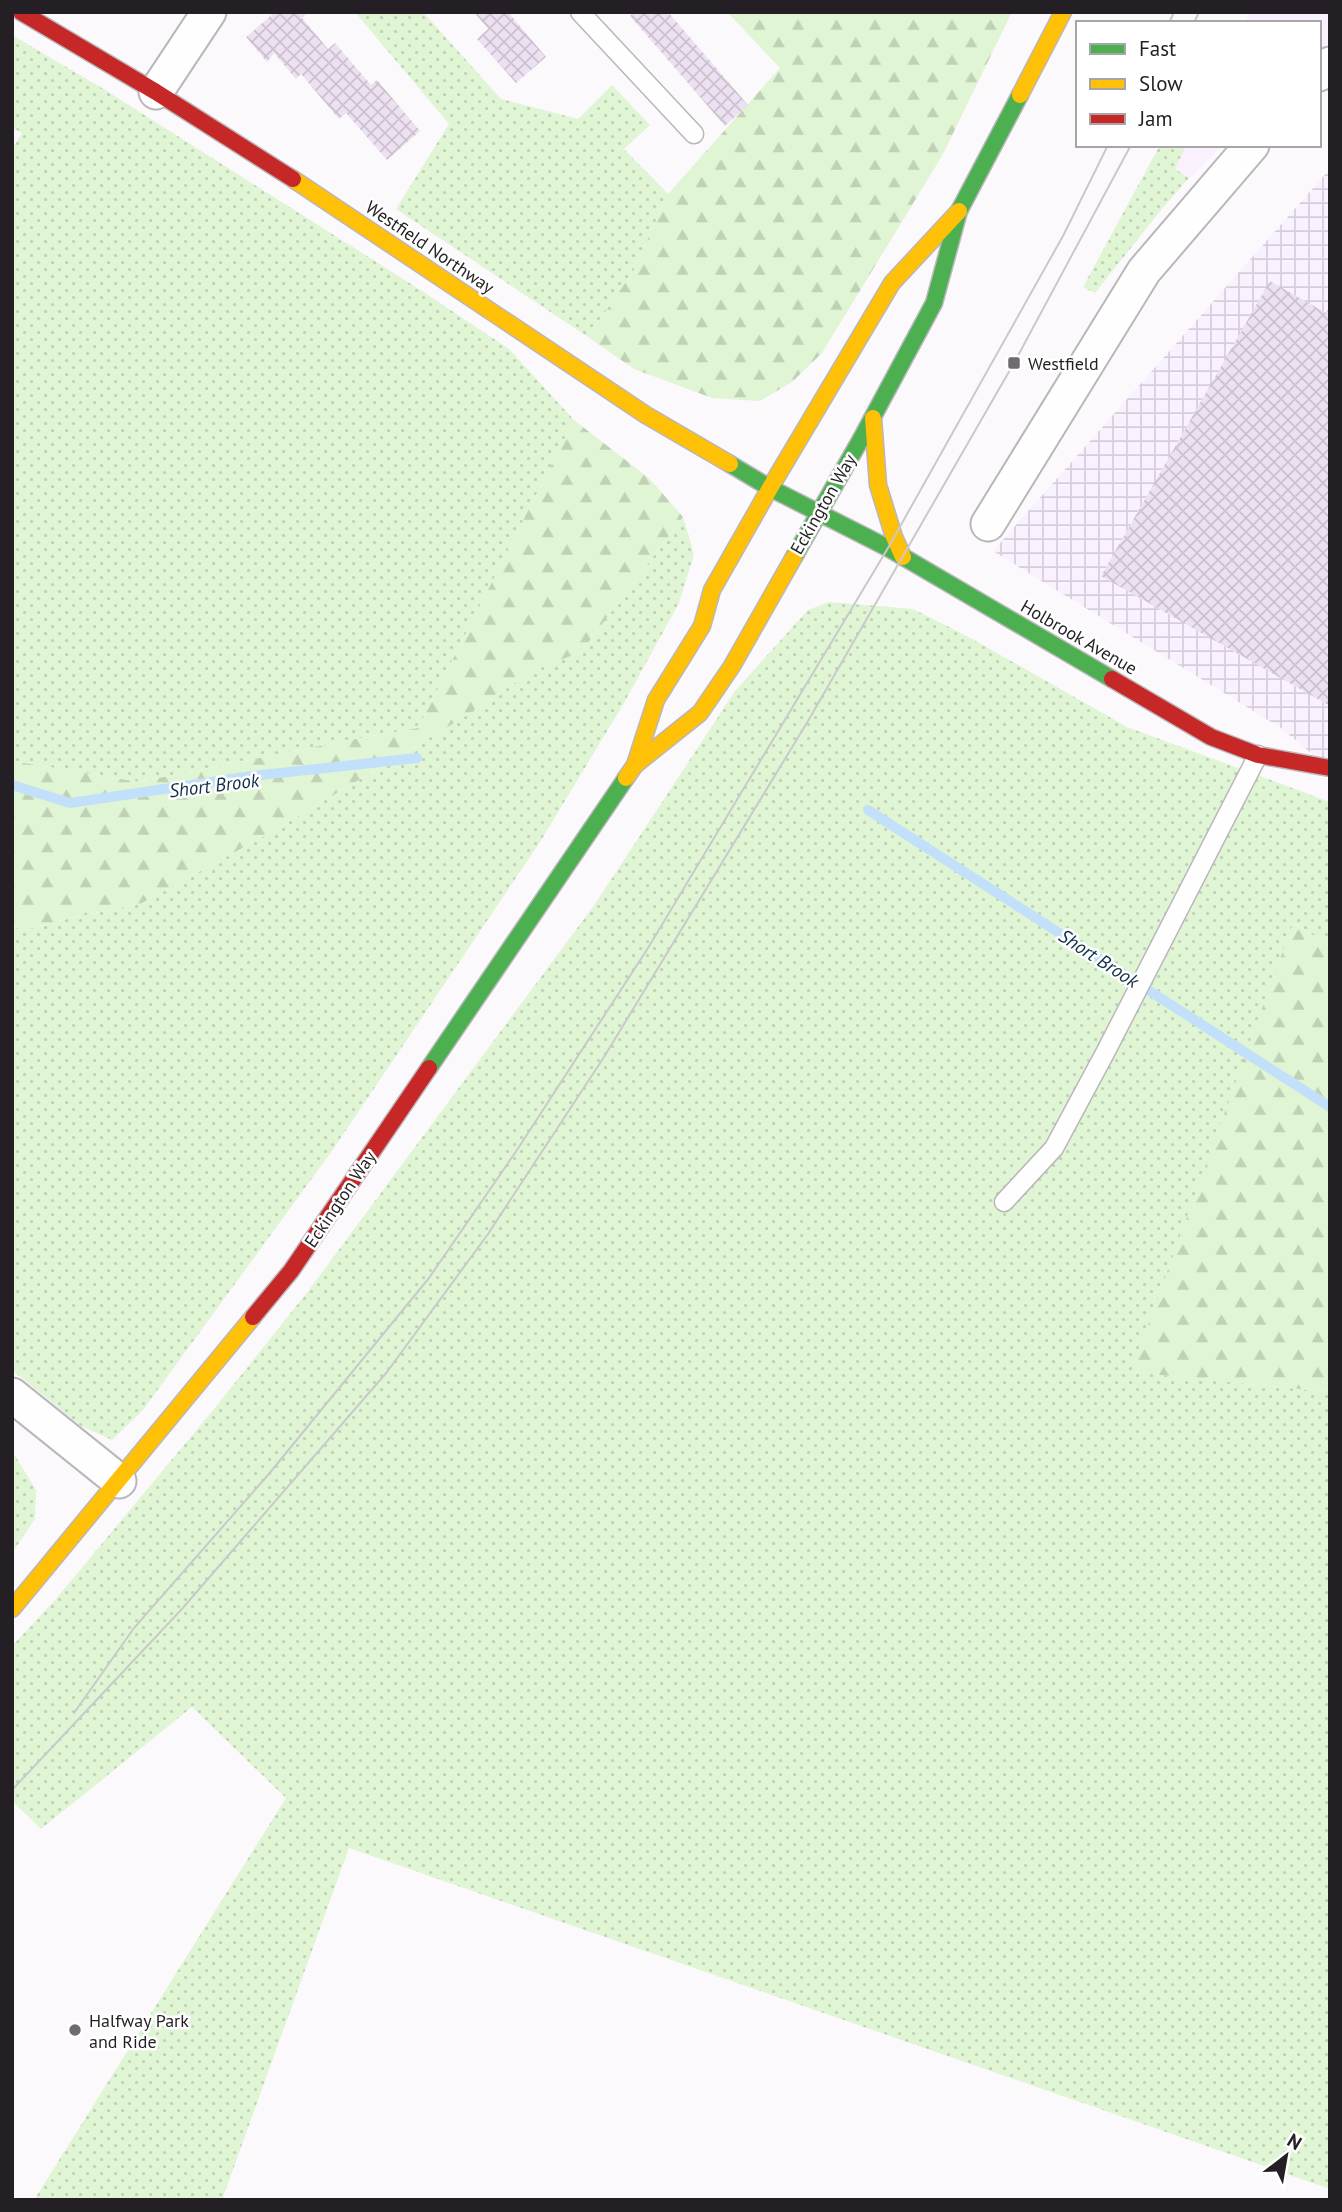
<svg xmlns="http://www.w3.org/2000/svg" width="1342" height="2212" font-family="'PT Sans',sans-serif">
<defs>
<pattern id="industrial-grid" width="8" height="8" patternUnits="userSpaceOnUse" patternTransform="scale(1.75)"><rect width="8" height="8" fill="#faf1fe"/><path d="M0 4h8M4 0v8" fill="none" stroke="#d6ceda"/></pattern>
<pattern id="grass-dots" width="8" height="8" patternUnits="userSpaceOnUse" patternTransform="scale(1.75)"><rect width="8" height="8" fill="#e0f5d4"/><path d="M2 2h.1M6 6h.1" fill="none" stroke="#c0d2b6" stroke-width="1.8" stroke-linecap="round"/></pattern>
<pattern id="forest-firs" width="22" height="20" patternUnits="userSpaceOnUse" patternTransform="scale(1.75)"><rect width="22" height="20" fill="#e0f5d4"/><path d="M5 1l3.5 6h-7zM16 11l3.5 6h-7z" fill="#c0d2b6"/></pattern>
<pattern id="building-cross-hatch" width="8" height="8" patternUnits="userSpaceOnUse" patternTransform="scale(1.75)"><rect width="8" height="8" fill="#ede1f1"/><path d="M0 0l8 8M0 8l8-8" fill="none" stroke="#cbc1ce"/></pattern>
</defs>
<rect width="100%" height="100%" fill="#fcf9fd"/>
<!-- built -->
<g fill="#faf1fe">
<polygon points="1249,12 1330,12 1330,42 1319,52 1319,23 1245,23"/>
<polygon points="1186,145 1223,145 1189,178 1175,169"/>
</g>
<!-- industrial -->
<polygon fill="url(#industrial-grid)" points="1330,169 1330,769 1281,728 993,551"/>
<!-- grass -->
<g fill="url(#grass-dots)">
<polygon points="355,12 423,12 501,99 578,119 612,85 650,125 624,149 668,194 634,270 588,337 396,209 449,124"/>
<polygon points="12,35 102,88 419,289 509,349 574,420 418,728 344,741 139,782 12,761 12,149 22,133 12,127"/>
<polygon points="1160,145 1186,145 1175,169 1189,178 1161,210 1095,293 1083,287"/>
<polygon points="683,517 694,555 679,603 624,703 540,842 334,1148 143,1410 112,1440 81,1426 12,1370 12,927 25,930 58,921 142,903 268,834 461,719 534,670 581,652"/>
<polygon points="829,602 913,609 967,636 1127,727 1330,802 1330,946 1294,923 1132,1372 1330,1392 1330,2189 349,1848 222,2200 34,2200 286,1798 192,1707 41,1829 12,1801 12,1646 55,1600 214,1409 309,1290 595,904 735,691 808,610"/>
<polygon points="12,1451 36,1490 35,1519 12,1553"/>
</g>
<!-- forest -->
<g fill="url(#forest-firs)">
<polygon points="727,12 1012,12 942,156 822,353 792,382 760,401 712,398 634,369 588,337 634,270 668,194 780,68"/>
<polygon points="574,420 650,479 683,517 581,652 534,670 461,719 268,834 142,903 58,921 25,930 12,927 12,761 139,782 344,741 418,728"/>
<polygon points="1293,923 1330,946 1330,1392 1131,1372"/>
</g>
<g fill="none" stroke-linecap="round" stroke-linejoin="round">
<!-- stream -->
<g stroke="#c3e0fb" stroke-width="10">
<polyline points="12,785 70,803 252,776 417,758"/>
<polyline points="868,810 1330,1107"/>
</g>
</g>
<!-- building -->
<g fill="url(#building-cross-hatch)">
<polygon points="275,12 308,12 302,18 328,49 335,43 371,85 377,80 420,131 387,160 346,113 339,119 301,74 296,79 274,53 267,62 246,37"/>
<polygon points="474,12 508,12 546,57 516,83 477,39 488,29"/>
<polygon points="634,12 668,12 748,105 725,126 630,16"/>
<polygon points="1270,281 1326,313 1330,306 1330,706 1101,576"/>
</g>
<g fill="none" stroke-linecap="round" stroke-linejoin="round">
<defs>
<g id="lane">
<polyline points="580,12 694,134"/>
<polyline points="1004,1202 1054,1148 1105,1053 1258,755"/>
</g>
<g id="street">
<polyline points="1319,74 1330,64"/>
<polyline points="156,92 209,12"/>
<polyline points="988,524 1144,271 1252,145"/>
<polyline points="12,1395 119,1481"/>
</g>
<g id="fast">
<polyline points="730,464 770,488 888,548 1112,679"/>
<polyline points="794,557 861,439 934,303 959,211 1020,95"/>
<polyline points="429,1068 626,778"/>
</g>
<g id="slow">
<polyline points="1020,95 1063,12"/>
<polyline points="293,179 646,415 730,464"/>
<polyline points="873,418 878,485 894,537 903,557"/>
<polyline points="635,765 700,713 732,666 794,557"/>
<polyline points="626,778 635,765 656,700 702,626 712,590 770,488 892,283 959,211"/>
<polyline points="12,1609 253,1317"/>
</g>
<g id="jam">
<polyline points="21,12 156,92 293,179"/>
<polyline points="1112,679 1211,737 1258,755 1330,768"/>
<polyline points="253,1317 291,1271 429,1068"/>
</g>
</defs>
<!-- lane casing -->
<use href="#lane" stroke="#bab7bb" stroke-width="21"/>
<!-- street casing -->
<use href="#street" stroke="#bab7bb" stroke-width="37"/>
<!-- fast casing -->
<use href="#fast" stroke="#bab7bb" stroke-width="19"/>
<!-- slow casing -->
<use href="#slow" stroke="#bab7bb" stroke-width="19"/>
<!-- jam casing -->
<use href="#jam" stroke="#bab7bb" stroke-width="19"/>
<!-- lane -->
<use href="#lane" stroke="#fffeff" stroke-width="18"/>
<!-- street -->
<use href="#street" stroke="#fffeff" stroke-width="33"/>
<!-- fast -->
<use href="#fast" stroke="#4caf50" stroke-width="16"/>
<!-- slow -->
<use href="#slow" stroke="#ffc107" stroke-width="16"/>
<!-- jam -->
<use href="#jam" stroke="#c62828" stroke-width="16"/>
<!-- tram -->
<g stroke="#c9c9c9" stroke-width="2">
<polyline points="1169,23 1174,12"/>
<polyline points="1194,23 1199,12"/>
<polyline points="74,1713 134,1628 268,1475 429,1278 517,1150 648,948 888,548 1063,236 1108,145"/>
<polyline points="12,1790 181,1610 387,1372 488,1234 604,1057 808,721 1014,363 1131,145"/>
</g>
</g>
<!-- markers -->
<g fill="#6f6b70" stroke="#fff" stroke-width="2.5">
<rect x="1007" y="356" width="14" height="14" rx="3.5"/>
<circle cx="75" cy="2030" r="7"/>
</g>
<g text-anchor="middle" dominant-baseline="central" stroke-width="5" stroke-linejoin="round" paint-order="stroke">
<!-- street labels -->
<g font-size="18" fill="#231f24" stroke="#fff">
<text transform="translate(430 247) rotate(34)">Westfield Northway</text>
<text transform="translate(823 504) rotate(-60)">Eckington Way</text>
<text transform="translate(1079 637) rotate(30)">Holbrook Avenue</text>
<text transform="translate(340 1199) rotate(-56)">Eckington Way</text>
</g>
<!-- poi labels -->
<g font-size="18" fill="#231f24" stroke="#fff" text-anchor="start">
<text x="1028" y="363">Westfield</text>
<text x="89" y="2020">Halfway Park<tspan x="89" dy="21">and Ride</tspan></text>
</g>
<!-- water labels -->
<g font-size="19" font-style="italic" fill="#113048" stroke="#fff">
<text transform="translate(214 785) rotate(-7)">Short Brook</text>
<text transform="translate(1099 958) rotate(33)">Short Brook</text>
</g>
</g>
<!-- border -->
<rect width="1342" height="2212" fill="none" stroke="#231f24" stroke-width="28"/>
<!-- legend -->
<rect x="1076" y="21" width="245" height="126" fill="#ffffff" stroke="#a7a5a7" stroke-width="2"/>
<rect x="1090" y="44" width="35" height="10" fill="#4caf50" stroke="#a7a5a7" stroke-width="2"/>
<text x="1139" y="56" font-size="21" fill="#231f24">Fast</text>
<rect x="1090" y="79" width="35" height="10" fill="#ffc107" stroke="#a7a5a7" stroke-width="2"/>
<text x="1139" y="91" font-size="21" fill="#231f24">Slow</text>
<rect x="1090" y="114" width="35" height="10" fill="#c62828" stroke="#a7a5a7" stroke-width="2"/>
<text x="1139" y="126" font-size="21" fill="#231f24">Jam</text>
<!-- north arrow -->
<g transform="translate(1286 2156) rotate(31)" stroke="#ffffff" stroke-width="5" paint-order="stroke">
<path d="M0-5L12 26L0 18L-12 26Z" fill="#231f24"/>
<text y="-10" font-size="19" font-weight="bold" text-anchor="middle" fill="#231f24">N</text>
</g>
</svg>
